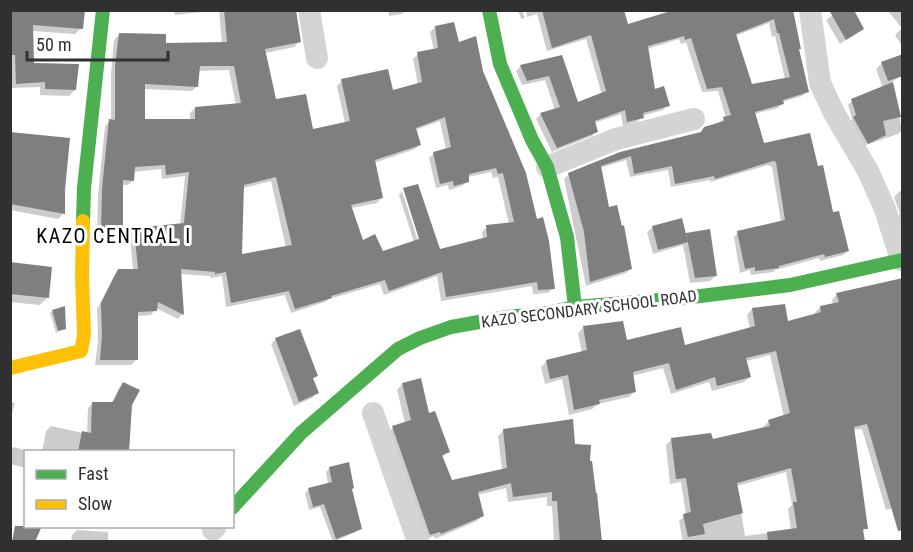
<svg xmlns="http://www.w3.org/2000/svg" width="913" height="552" font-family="'Roboto Condensed',sans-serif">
<rect width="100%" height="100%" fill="#fff"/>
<!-- shadow -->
<g fill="#0003" fill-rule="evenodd">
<polygon points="10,10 81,28 75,34 32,31 33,64 75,90 69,96 40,95 40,87 10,88"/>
<polygon points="174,10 219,10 175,15"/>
<path d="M219 10H286L288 20 295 18 299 42 294 47 265 53 274 101 305 96 311 131 345 123 337 86 342 81 387 71 392 92 418 85 413 59 418 54 434 51 430 32 435 27 453 24 458 44 475 38 482 71 525 174 536 220 542 219 548 241 553 288 548 293 533 294 532 286 441 301 437 276 384 295 380 284 329 299 325 302 291 313 285 295 226 307 222 276 211 278 210 276 180 274 182 314 178 319 156 308 151 315 137 316 136 360 131 365H95L98 341 97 309 114 276 119 270H133L130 234 135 229 180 225 185 176 162 179 161 169 133 172V180L128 185H122V234L117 239 97 240 98 195 105 126 111 120V73L114 40 119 35 165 36 164 44H222ZM229 70 236 105 195 108 190 113V121H143V89L192 91 197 86 198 71ZM440 121 446 150 434 153 429 158 436 188 448 185 449 190 462 186 467 181V177L491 172 493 178 498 177 509 224 487 227 482 232 483 240 439 251 417 186 403 191H405L423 246 420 247 402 191 399 195 414 242 382 252 374 236 362 242 351 208 377 203 381 198 374 163 415 149 420 144 415 130ZM271 181 286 248 241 256 243 188Z"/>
<polygon points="388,10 404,10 404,12 402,14 389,16"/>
<polygon points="518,10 522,10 525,18 521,19"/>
<path d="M526 10H623L626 26 671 13 670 10H791L807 92 802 96 782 102 778 108 754 114 763 145 817 168 832 214 848 251 843 255 820 261 819 258 775 270 773 272 751 275 750 270 740 273 734 237 738 232 781 222 772 167 768 165 710 182V180L671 187 668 170 630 177 626 160 600 168 608 209 631 268 626 273 586 286 564 179 568 175 621 153 700 133 726 118 718 91 702 92 686 42 681 44 679 39 647 49 654 91 668 105 663 110 642 116 637 122 623 126 621 114 594 123 596 131 592 136 552 152 536 119 541 114 555 110 545 80 522 85 516 71 521 66 561 57 577 103 602 95 586 39 547 51 537 14 527 17ZM769 23 772 37 775 36 785 79 751 85 735 36Z"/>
<polygon points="840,10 862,28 840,44 826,20"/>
<polygon points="887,10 902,10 902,46 895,35 902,28"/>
<polygon points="882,63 901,75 892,82 902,130 898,134 863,146 850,122 852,119 848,105 852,101 883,88 876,69"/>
<polygon points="10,133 63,190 64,213 58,219 10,210"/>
<polygon points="900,191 902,191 902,241 896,218 900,214 894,197"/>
<polygon points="653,227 685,237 687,234 716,275 710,281 690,283 683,245 653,254 647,232"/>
<polygon points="10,263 47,298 40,305 10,302"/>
<path d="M837 294 902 505 886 510 862 429 853 430 866 528 862 532 863 542H683L679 521 686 515 681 482 670 484 666 445 672 439 712 441 764 429 763 427 769 421 784 417 770 355 746 361 750 377 744 382 712 391 709 382 671 394 663 368 632 376 635 391 629 397 598 404 592 409 569 415 562 379 545 384 541 367 547 361 582 353 578 333 583 328 625 342 684 347 750 329 747 315 752 309 787 323 815 315V313L820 307 833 305 832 300ZM786 472 792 505 788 509 791 530 745 536 737 486Z"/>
<polygon points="52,311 64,328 56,333 50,313"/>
<polygon points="299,331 316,376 312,380 317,393 312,398 294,406 271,344 275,340"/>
<polygon points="123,384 131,405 126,452 42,452 46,431 51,426 87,434 88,408 93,403 111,404 119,388"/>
<polygon points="402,384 428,415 448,452 442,458 452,482 502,470 498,436 504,430 573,445 588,463 602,542 554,542 552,506 547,506 547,497 508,502 506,488 477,495 483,515 477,521 435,539 434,536 425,540 387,433 393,428 405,423 397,390"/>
<polygon points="10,402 15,403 10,419"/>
<polygon points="14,447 31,452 26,452 26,468 10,464 10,450"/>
<polygon points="330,468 351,489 360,528 356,532 333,542 320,507 309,510 305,493 308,490 328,485 326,472"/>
<polygon points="77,530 108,532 108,542 71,542 72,535"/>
</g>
<!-- building -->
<g fill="#7f7f7f" fill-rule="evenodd">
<polygon points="10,10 85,10 83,29 33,25 34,63 79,64 76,90 45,89 45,82 16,84 15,55 10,55"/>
<path d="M224 10H296L301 42 265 49 276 99 306 94 313 129 350 121 341 79 388 69 393 90 422 82 417 52 438 48 435 26 454 22 459 42 476 36 483 71 526 173 537 219 543 217 549 241 555 289 538 290 537 282 446 297 442 272 389 291 385 280 331 296 332 298 295 309 289 291 231 303 226 272 215 274V272L181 269 184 315 158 302 157 311 138 312V360H100L102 335 101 303 118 269H138L134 228 184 223 189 172 166 175 165 165 135 167 134 181 123 180V235L101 236 102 189 109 119 115 120V67L119 33 166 34V43L227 42ZM200 66H234L241 103 195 107V119H145V84L198 87ZM445 117 451 147 433 152 440 184 453 181 454 186 469 182V174L496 168 498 174 503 173 514 222 486 225 487 237 440 249 418 184 403 188 419 239 383 251 375 234 363 240 351 205 383 198 375 160 421 145 416 128ZM276 177 292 245 242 254 244 185Z"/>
<path d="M542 10H624L628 24 674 10H793L801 49H799L809 92 783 100 784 104 755 112 764 143 810 133 818 166 823 165 833 212 839 211 849 251 825 257 824 254 779 266V268L755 271V267L745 269 737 231 785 220 776 162 773 161 715 179 714 176 675 184 672 166 634 174 631 156 601 166 609 207 617 205 622 226 624 225 632 269 590 282 584 232 568 173 620 152 701 132 704 127 724 121 723 117 731 115 722 87 707 89 691 38 685 40 684 36 648 46 655 89 664 86 670 106 643 113 644 118 627 122 625 110 595 121 598 132 557 148 540 113 560 107 549 76 527 81 520 65 562 55 578 102 606 91 591 35 552 48ZM774 19 777 33H779L790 77 752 84 736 34Z"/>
<polygon points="829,10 854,10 864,29 846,40"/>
<polygon points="903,54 903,76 888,81 881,62"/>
<polygon points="893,82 901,117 883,121 886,135 868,144 853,117 856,115 851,99"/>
<polygon points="10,132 70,138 65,190 65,214 10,204"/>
<polygon points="682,218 688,242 658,250 652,226"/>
<polygon points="710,229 717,276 695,278 686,233"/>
<polygon points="10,262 52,267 49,298 10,294"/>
<polygon points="903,278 903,530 898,531 867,424 854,427 868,529 863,529 865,542 768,542 767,532 797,528 793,502 797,502 791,468 737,483 743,513 703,524 705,534 688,537 683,514 691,512 686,478 676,479 671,438 711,433 713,439 770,426 768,420 790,413 776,351 746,358 751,377 717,386 715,377 676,390 669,363 633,372 636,392 599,400 600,404 574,410 568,375 550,379 546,360 587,350 583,326 623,321 627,340 681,327 685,345 755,326 752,308 785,304 788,321 821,312 820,306 839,302 836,293"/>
<polygon points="65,306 66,329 58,331 52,310"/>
<polygon points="300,329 318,376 313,378 319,393 299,402 275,338"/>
<polygon points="421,378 429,413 435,411 450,452 442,455 452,480 507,468 503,429 573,419 575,444 591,445 590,461 592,461 596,493 597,493 602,542 560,542 557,501 552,501 552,492 513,497 511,483 478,492 484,516 441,534 440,532 430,535 392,426 411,420 402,383"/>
<polygon points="123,382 140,390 132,405 129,452 78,452 82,431 91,433 92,402 113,402"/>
<polygon points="349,462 354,488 352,489 362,529 336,539 324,504 313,507 308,488 332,482 329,467"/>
<polygon points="15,526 42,526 35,542 12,542"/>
</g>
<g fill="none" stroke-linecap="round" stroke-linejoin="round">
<!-- street -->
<g stroke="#d4d4d4" stroke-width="22">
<polyline points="309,10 317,58"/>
<polyline points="810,10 820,83 834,113 868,171 885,209 901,260"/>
<polyline points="547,167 616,139 694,119"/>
<polyline points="373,413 418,542"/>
<polyline points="213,530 216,526"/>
</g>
<!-- fast -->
<g stroke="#4caf50" stroke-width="14">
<polyline points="489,10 500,64 532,140 547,167 567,237 575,307"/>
<polyline points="83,221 84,188 103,10"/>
<polyline points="232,508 301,433 398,349 420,338 451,327 507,317 547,313 575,307 684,298 790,285 902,260"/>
</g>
<!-- slow -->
<polyline stroke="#ffc107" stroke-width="14" points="10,368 81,351 84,335 82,276 83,221"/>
</g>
<g text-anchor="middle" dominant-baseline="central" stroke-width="6" stroke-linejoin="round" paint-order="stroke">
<!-- street labels -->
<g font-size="16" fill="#303030" stroke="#fff">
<text transform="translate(589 309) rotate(-7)">KAZO SECONDARY SCHOOL ROAD</text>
</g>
<!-- quarter labels -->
<g font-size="20" letter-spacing="1.5" fill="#000" stroke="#fff">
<text x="114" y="236">KAZO CENTRAL I</text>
</g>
</g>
<!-- border -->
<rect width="913" height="552" fill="none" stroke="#303030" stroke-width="24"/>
<!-- legend -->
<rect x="24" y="450" width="210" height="78" fill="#ffffff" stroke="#acacac" stroke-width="1.5"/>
<rect x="36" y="470" width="30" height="9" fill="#4caf50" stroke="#acacac" stroke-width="1.5"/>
<text x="78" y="480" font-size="18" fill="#303030">Fast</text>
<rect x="36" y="500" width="30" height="9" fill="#ffc107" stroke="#acacac" stroke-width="1.5"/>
<text x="78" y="510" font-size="18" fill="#303030">Slow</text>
<!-- scale -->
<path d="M27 51v9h141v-9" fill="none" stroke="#303030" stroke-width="3"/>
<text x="36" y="51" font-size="18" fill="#303030" stroke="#ffffff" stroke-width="4.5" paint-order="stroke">50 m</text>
</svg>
